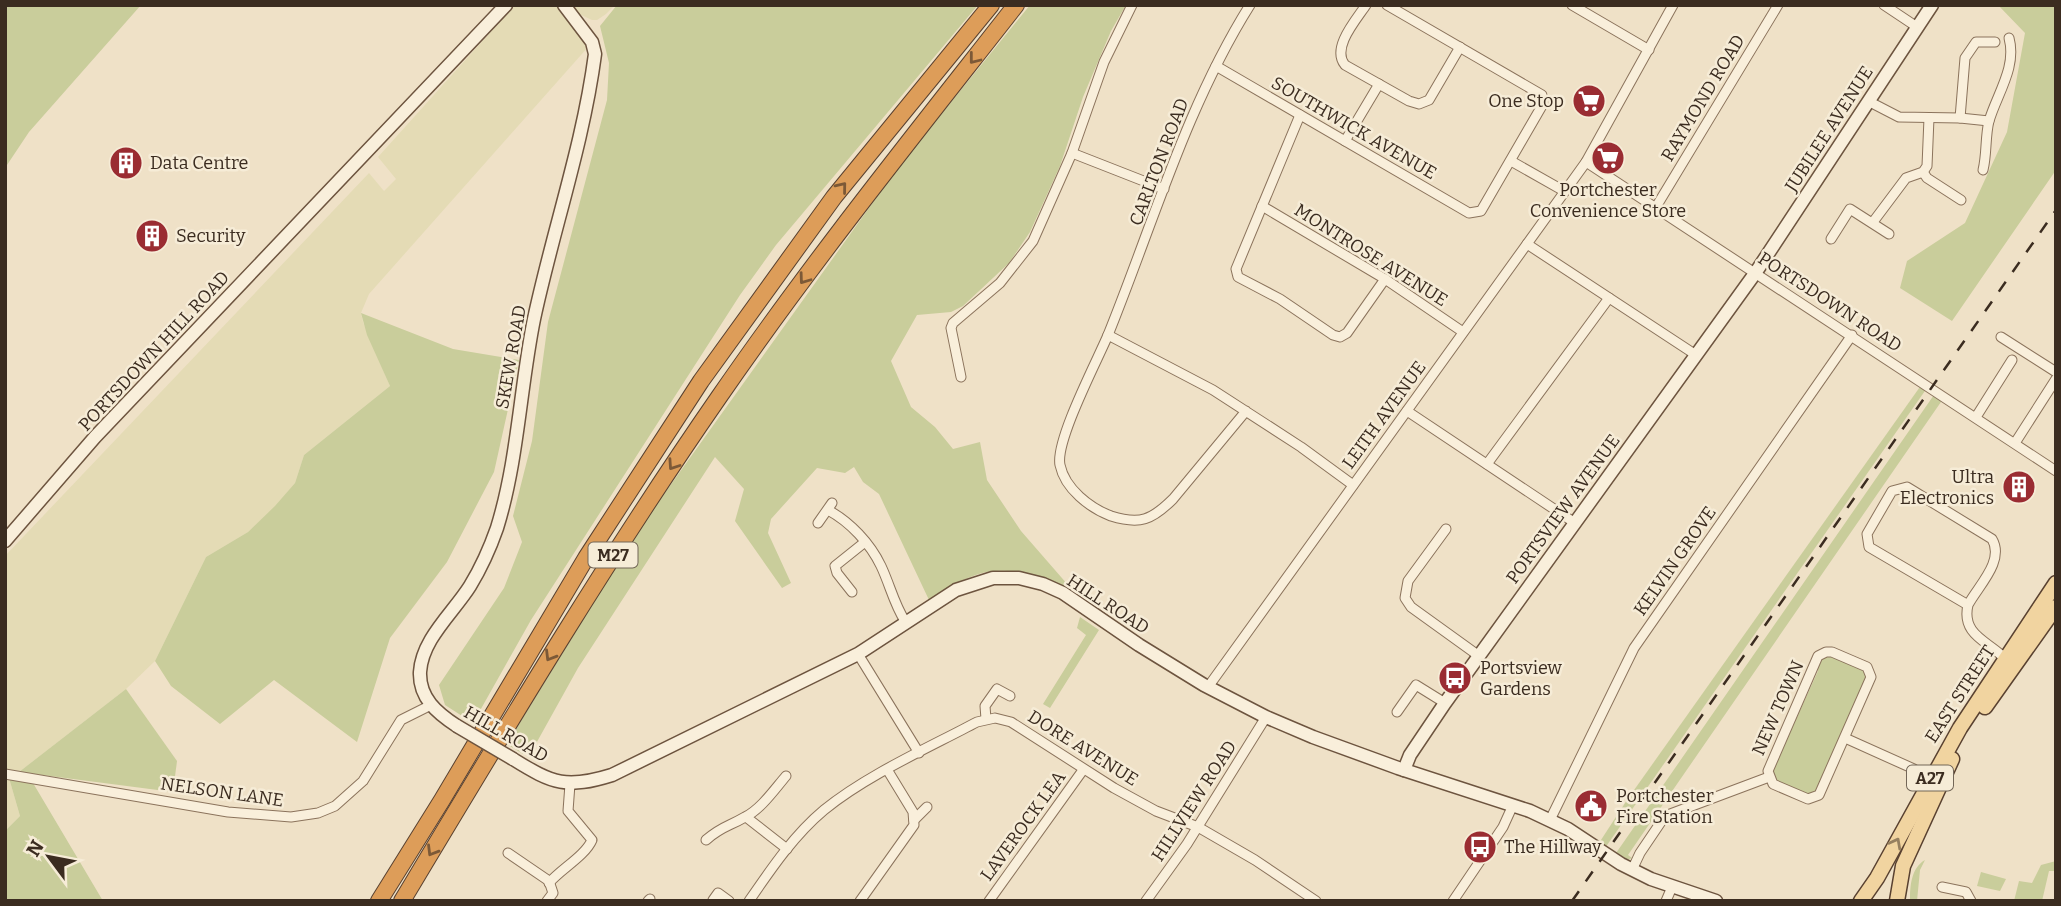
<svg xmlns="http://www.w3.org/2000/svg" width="2061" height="906" font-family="Bitter,serif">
<rect width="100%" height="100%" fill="#efe1c7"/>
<!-- farmland -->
<g fill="#e4dbb5">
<polygon points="515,5 557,5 589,46 369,294 361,313 363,322 390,386 304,455 295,483 276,506 248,532 206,557 155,661 126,689 19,772 5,769 5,556 369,173 384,191 396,179 378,157"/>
<polygon points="571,5 615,5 606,14 597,20 592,20 579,14"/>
<polygon points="5,778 9,778 20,816 5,831"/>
</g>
<!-- green -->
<g fill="#c9cd9b">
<polygon points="5,5 141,5 29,132 5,168"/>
<polygon points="617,5 978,5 776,245 740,295 531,620 473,723 445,705 439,685 504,588 522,542 513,516 532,441 548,322 607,100 609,63 600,26"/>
<path d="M1030 5H1126L1111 31 1083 97 1060 166 1030 232 1009 263 963 306 951 312 917 315 891 361 911 407 935 427 953 449 980 442 987 480 1021 531 1068 585 1066 589C1043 577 1009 566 982 573 963 578 945 590 929 600L879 494 863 482 854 467 845 473 817 468 771 519 768 533 791 583 782 588 735 521 744 489 715 457 578 668 533 749 523 754 507 744 634 536 899 166Z"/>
<polygon points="1998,5 2056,6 2056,170 1952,321 1900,288 1907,261 1965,223 2007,132 2025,33"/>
<polygon points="361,313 453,349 519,360 494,472 447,562 390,638 357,742 274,680 220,724 171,686 155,661 206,557 248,532 275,506 295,483 304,455 390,386 367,335"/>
<polygon points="1922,384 1927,388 1605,848 1599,843 1627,800"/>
<polygon points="1936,392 1943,399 1628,855 1632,858 1625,861 1614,856"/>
<polygon points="1080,617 1099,630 1050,708 1043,704 1086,635 1077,628"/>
<path d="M1833 655 1863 669 1867 678 1818 790 1811 795 1776 783 1771 777 1772 766 1777 761 1818 671C1817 661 1823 656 1833 655Z"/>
<polygon points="126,689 177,761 173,792 19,772"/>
<polygon points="9,778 33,783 103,901 5,901 5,831 20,816"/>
<path d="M1925 860 1920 870 1917 901H1910C1910 886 1911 868 1925 860Z"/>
<polygon points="2056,861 2056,871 2049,871 2042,901 2014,901 2019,881 2032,883 2041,865"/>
<polygon points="1981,872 2006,879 2000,891 1977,886"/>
</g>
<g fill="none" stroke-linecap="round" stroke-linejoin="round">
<defs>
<g id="street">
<path d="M1366 5C1356 20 1331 48 1345 65L1409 101 1419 104 1429 100 1460 47"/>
<polyline points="1572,5 1649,50"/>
<polyline points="1884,5 1917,27"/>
<polyline points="1216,66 1469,213 1481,211 1543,104 1542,95 1387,5"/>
<polyline points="1868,101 1899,117 1960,118 1989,121"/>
<polyline points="1300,115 1236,269 1238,277 1280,299 1333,335 1340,337 1347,333 1385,279"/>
<polyline points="1960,118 1965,58 1976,42 1995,42"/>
<polyline points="1345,141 1379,84"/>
<polyline points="1072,153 1164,189"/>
<polyline points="1511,161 1564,191"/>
<polyline points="1586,162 2056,471"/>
<path d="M1983 170C1987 154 1985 137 1989 121 1997 94 2017 67 2009 38"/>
<polyline points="1923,172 1927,178 1961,200"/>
<polyline points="1262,206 1385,279 1463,332"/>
<polyline points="1656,207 1778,5"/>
<polyline points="1873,222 1906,178 1923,172 1927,166 1929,118"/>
<polyline points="1831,239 1850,209 1889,234"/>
<polyline points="1527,244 1696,355"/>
<path d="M1108 335C1153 224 1186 107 1250 5"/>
<polyline points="2001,337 2056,372"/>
<polyline points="961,377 951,328 953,323 1000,283 1033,241 1072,153 1104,62 1132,5"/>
<path d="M1246 411 1173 499C1152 520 1140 525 1111 516 1090 508 1065 489 1060 465 1055 441 1097 361 1108 335L1213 390 1301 447 1353 485"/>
<polyline points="1407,411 1575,523"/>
<polyline points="1976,417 2012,360"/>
<polyline points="2015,443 2056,379"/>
<polyline points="1487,464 1609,298"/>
<path d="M828 510C850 522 870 543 881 566 890 585 894 604 905 621"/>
<polyline points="818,523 832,503"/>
<polyline points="1446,529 1408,581 1405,598 1411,607 1479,656"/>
<polyline points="852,592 837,573 835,566 865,542"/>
<path d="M1968 605C1978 586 2005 561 1992 539L1907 487 1892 491 1867 534 1869 547 1968 605C1960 639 1997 643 2007 663"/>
<polygon points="1826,652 1832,652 1867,667 1871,677 1819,795 1808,799 1773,784 1768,771 1818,656"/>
<polyline points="858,654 919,753"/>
<polyline points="1208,687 1586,162 1673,5"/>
<polyline points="1397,712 1416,685 1445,703"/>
<polyline points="986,719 985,706 997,689 1010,696"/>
<polyline points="1845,738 1914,769"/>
<polyline points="5,774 228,812 291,817 318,813 335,806 363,781 401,720 431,705"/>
<polyline points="746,817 787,849"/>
<polyline points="914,820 927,807"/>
<polyline points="1550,820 1634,648 1852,335"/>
<path d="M706 840C722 826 728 827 745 817 761 809 774 790 786 776"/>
<polyline points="508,853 549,881 553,893 547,901"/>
<polyline points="1632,870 1640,853 1665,816 1769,777"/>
<path d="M549 883C561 869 585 856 592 840L568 811 570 784"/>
<polyline points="1942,887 1966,892 1971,901"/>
<polyline points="713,900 718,893 729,901"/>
<polyline points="648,901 650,899"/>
<path d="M749 901C771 869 794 835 824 810 867 775 928 748 977 722L995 718 1011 722 1114 788 1156 811 1198 827 1255 860 1316 901"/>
<polyline points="860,901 914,825 913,812 888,771"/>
<polyline points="989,901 1083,770"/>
<polyline points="1146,901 1187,844 1266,717"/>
<polyline points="1453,901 1503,827 1513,805"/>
<polyline points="1666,901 1672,887"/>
</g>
<g id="secondary">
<polyline points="5,541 95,437 506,5"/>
<path d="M457 726C437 713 419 698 420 672 422 639 453 613 470 586 481 568 490 548 497 528 518 460 520 388 534 319 553 230 583 145 595 54L592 42 564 5"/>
<path d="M513 759C553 784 567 789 612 775L858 654 956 590 993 578H1019L1043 584 1063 593 1139 645 1204 685 1266 717 1313 737 1398 768 1530 811 1568 829 1621 864 1651 879 1716 901"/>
<polyline points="1404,770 1410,755 1445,703 1756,272 1932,5"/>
</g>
<g id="primary">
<polyline points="1985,707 2056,607"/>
<polyline points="1861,901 1877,878 1960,728 2056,583"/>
<polyline points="1897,901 1903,866 1952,759"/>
</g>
<g id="highway">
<polyline points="379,901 442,800 586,558 701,381 834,197 991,5"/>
<path d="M402 901C504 731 606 560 719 397 812 262 915 134 1016 5"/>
</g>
</defs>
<!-- street casing -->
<use href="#street" stroke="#8b735c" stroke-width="11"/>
<!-- secondary casing -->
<use href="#secondary" stroke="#6d543f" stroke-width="15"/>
<!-- primary casing -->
<use href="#primary" stroke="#594130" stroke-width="17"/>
<!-- highway casing -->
<use href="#highway" stroke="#594130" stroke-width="18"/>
<!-- street -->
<use href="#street" stroke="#f9efdb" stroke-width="9"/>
<!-- secondary -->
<use href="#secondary" stroke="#f9efdb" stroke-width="12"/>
<!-- primary -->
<use href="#primary" stroke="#f1d4a0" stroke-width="14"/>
<!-- highway -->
<use href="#highway" stroke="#dd9d59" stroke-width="16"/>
<!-- rail -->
<polyline stroke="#3b2c20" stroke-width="2.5" stroke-dasharray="12 12" stroke-linecap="butt" points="1572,901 2056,210"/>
<defs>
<polyline id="secondary-bridge" points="457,726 513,759"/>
</defs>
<!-- secondary-bridge casing -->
<use href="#secondary-bridge" stroke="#6d543f" stroke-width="15" stroke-linecap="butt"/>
<!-- secondary-bridge -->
<use href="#secondary-bridge" stroke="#f9efdb" stroke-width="12"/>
</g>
<!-- one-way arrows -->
<defs><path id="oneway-chevron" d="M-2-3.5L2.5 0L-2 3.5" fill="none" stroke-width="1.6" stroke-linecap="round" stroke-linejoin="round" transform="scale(1.75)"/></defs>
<g stroke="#7c5937">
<use href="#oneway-chevron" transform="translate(974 59) rotate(128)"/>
<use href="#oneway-chevron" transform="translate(842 187) rotate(-51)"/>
<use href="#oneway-chevron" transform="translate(804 279) rotate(126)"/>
<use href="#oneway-chevron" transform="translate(673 465) rotate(124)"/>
<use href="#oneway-chevron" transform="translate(550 656) rotate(121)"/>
<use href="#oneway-chevron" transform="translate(432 851) rotate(121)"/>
</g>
<use stroke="#968060" href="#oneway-chevron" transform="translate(1896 843) rotate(-62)"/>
<!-- icons -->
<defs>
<symbol id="supermarket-disc" viewBox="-11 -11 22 22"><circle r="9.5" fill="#9a2c32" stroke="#f6ecd7"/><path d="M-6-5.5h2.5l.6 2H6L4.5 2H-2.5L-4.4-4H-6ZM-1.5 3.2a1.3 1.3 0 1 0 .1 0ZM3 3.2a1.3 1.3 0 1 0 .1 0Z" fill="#fff"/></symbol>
<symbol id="building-disc" viewBox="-11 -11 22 22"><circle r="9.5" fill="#9a2c32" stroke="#f6ecd7"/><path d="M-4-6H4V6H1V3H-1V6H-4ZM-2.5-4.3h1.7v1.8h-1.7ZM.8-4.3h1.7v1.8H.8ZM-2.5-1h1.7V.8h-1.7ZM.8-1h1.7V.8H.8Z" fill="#fff"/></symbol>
<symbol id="bus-disc" viewBox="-11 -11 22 22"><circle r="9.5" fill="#9a2c32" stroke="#f6ecd7"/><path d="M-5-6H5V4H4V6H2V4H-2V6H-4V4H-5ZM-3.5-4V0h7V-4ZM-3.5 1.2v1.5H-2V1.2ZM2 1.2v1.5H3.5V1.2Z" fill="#fff"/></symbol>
<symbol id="civic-disc" viewBox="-11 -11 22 22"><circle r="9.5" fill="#9a2c32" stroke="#f6ecd7"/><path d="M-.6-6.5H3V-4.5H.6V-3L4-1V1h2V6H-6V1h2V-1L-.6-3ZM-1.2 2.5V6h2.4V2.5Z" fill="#fff"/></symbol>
</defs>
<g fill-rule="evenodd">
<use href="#supermarket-disc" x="1570" y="82" width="38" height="38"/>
<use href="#supermarket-disc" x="1589" y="139" width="38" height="38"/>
<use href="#building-disc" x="107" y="144" width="38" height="38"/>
<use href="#building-disc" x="133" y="217" width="38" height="38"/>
<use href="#building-disc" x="2000" y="468" width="38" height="38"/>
<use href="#bus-disc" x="1436" y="659" width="38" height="38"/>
<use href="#civic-disc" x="1572" y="787" width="38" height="38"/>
<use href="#bus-disc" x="1461" y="828" width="38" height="38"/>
</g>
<g text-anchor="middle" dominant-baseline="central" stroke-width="5" stroke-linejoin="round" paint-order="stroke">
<!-- shield labels -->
<g fill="#f6ecd7" stroke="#736657" stroke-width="2">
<rect x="588.5" y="542.5" width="49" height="25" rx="5"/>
<rect x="1907" y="765.5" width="46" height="25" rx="5"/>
</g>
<g font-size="16" font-weight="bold" fill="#3b2c20">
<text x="613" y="555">M27</text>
<text x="1930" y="778">A27</text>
</g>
<!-- street labels -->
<g font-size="18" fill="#3b2c20" stroke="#f6ecd7">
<text transform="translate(1703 98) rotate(-59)">RAYMOND ROAD</text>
<text transform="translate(1354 128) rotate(30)">SOUTHWICK AVENUE</text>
<text transform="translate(1829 129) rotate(-57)">JUBILEE AVENUE</text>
<text transform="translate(1159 162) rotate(-69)">CARLTON ROAD</text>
<text transform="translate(1371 255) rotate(32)">MONTROSE AVENUE</text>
<text transform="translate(1830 302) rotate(33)">PORTSDOWN ROAD</text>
<text transform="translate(154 351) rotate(-47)">PORTSDOWN HILL ROAD</text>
<text transform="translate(511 357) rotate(-80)">SKEW ROAD</text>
<text transform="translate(1384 415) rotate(-54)">LEITH AVENUE</text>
<text transform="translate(1563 509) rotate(-54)">PORTSVIEW AVENUE</text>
<text transform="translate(1675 561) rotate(-55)">KELVIN GROVE</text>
<text transform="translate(1108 604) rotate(33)">HILL ROAD</text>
<text transform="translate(1960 694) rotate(-57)">EAST STREET</text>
<text transform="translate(1778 708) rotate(-66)">NEW TOWN</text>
<text transform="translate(506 734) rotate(30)">HILL ROAD</text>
<text transform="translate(1083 748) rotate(32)">DORE AVENUE</text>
<text transform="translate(222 792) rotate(8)">NELSON LANE</text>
<text transform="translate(1194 801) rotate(-57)">HILLVIEW ROAD</text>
<text transform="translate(1023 826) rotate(-54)">LAVEROCK LEA</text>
</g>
<!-- poi labels -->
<g font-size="18" fill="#3b2c20" stroke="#f6ecd7" text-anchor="start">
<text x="1564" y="101" text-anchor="end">One Stop</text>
<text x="150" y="163">Data Centre</text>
<text x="1608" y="190" text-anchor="middle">Portchester<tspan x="1608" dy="21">Convenience Store</tspan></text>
<text x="176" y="236">Security</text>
<text x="1994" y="477" text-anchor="end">Ultra<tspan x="1994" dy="21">Electronics</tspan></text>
<text x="1480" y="668">Portsview<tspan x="1480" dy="21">Gardens</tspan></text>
<text x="1616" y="796">Portchester<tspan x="1616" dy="21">Fire Station</tspan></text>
<text x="1504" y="847">The Hillway</text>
</g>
</g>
<!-- border -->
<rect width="2061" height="906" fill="none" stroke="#3b2c20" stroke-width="14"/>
<!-- north arrow -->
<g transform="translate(49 857) rotate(302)" stroke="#f6ecd7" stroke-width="5" paint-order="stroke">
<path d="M0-5L12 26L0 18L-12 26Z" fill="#3b2c20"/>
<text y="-10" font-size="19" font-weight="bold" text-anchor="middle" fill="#3b2c20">N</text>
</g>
</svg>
